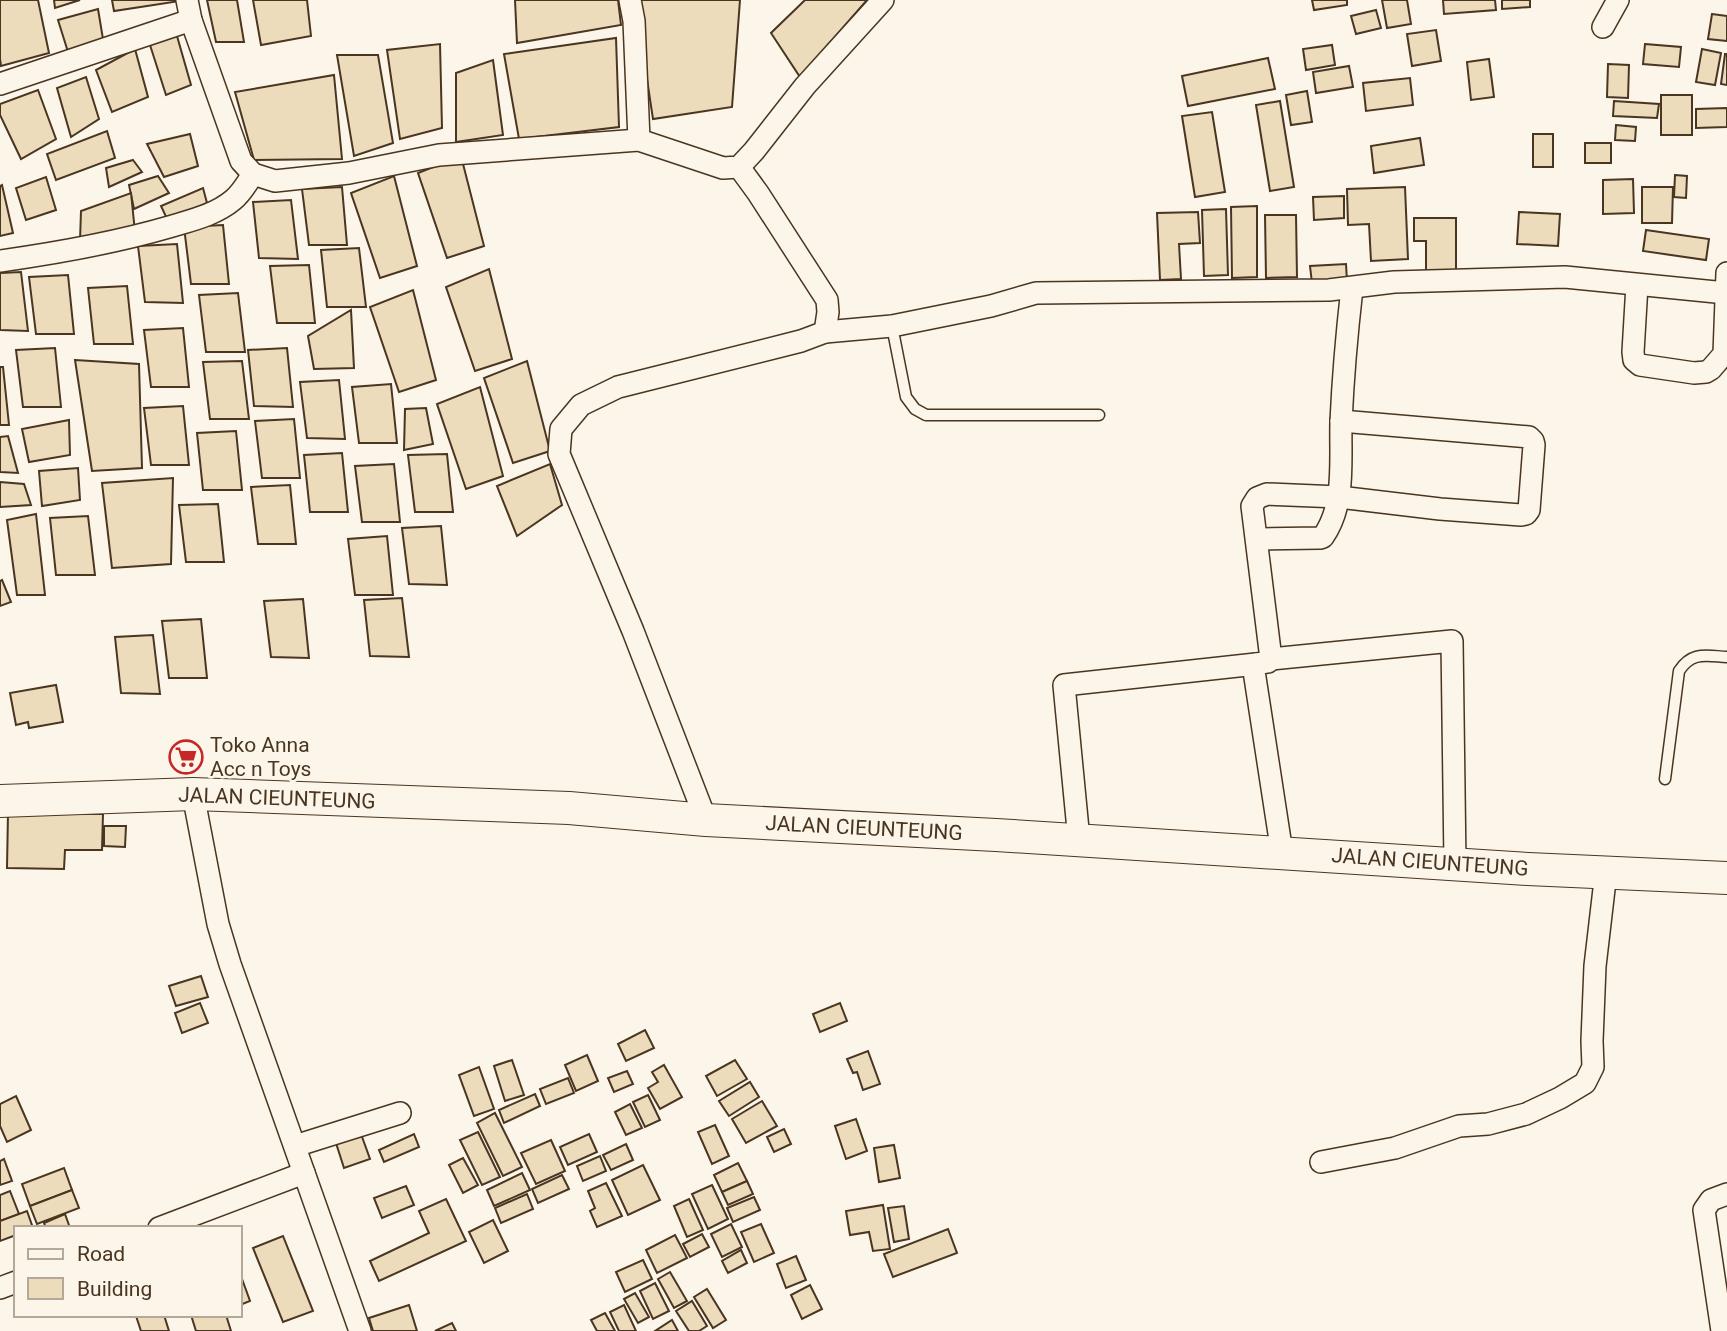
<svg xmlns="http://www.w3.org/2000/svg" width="1727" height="1331" font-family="Roboto,sans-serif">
<rect width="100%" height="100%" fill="#fbf6e9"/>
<!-- building -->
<g fill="#ecdcbc" stroke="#4a3520" stroke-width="2">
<polygon points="0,0 38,0 49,53 1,66 0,59"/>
<polygon points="54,0 80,0 55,8"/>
<polygon points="112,0 180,0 180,1 114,11"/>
<polygon points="207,0 237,0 244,42 216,42"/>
<polygon points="253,0 307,0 311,36 261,45"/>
<polygon points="515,0 618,0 621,25 517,43"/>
<polygon points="635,0 740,0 732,107 653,119"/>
<polygon points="805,0 867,0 800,77 771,33"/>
<polygon points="1312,0 1347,0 1347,5 1314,10"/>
<polygon points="1382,0 1407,0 1411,24 1387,28"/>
<polygon points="1443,0 1495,0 1496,10 1444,14"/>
<polygon points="1502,0 1530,0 1530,7 1502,9"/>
<polygon points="98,9 103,39 68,52 58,20"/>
<polygon points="1376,10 1381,28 1356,34 1351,16"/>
<polygon points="1712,14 1727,16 1727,41 1708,39"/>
<polygon points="1436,30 1441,61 1412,66 1407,34"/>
<polygon points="177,36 191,85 166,95 150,45"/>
<polygon points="616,38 619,127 519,139 504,54"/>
<polygon points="440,44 442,128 400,139 387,50"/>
<polygon points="1645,44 1681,47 1679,67 1643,64"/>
<polygon points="1332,45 1335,65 1306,70 1303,49"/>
<polygon points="135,49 148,97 112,112 96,70"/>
<polygon points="1702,49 1721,53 1715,85 1696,82"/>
<polygon points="1725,54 1727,54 1727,85 1721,84"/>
<polygon points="337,55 378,55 393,143 354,156"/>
<polygon points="1268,58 1275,89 1188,106 1182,76"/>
<polygon points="1489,59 1494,97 1471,100 1467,62"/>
<polygon points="493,60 503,135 456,142 456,73"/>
<polygon points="1608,64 1629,65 1628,98 1607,97"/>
<polygon points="1349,66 1353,87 1316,93 1313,72"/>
<polygon points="334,75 342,159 254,160 235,92"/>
<polygon points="86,77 99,119 71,137 57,88"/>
<polygon points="1410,78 1413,105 1366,111 1363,83"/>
<polygon points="38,90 56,139 21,159 0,115 0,104"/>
<polygon points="1307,91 1312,122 1291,125 1286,95"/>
<rect x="1661" y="95" width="31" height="40"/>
<polygon points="1280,101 1294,187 1270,191 1256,105"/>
<polygon points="1614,101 1659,104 1657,118 1613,116"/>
<polygon points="1727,108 1727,127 1696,128 1696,109"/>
<polygon points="1212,112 1225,192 1195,197 1182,116"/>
<polygon points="1616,125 1636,127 1635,141 1615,140"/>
<polygon points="107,131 115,158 56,180 47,154"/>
<polygon points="190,134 198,166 164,177 147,144"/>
<rect x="1533" y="134" width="20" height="33"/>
<polygon points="1420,138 1424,165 1374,173 1371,146"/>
<rect x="1585" y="143" width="26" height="20"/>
<polygon points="461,156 484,246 447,258 418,173"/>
<polygon points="133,160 142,172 109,187 106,168"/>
<polygon points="1675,175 1687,176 1686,198 1674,197"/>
<polygon points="158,176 169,193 134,209 129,185"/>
<polygon points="394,176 417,266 380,278 351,193"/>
<polygon points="46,177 56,210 26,220 16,188"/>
<polygon points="1633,179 1634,213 1603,214 1603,180"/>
<polygon points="2,185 13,233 0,236 0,186"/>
<polygon points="342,187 347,245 309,245 302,189"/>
<polygon points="1405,187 1408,259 1371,261 1369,224 1348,225 1347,189"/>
<polygon points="1642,187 1673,187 1672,223 1642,223"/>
<polygon points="203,188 207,203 168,221 161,206"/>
<polygon points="131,193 135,232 80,241 81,211"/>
<polygon points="1344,196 1344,218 1314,220 1313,197"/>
<polygon points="291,200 298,259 259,258 253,202"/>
<polygon points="1257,206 1257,277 1232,278 1231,207"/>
<polygon points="1226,209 1228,275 1204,276 1202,210"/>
<polygon points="1198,212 1200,243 1179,244 1181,279 1160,280 1157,213"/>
<polygon points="1519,212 1560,214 1558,246 1517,244"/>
<polygon points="1265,215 1296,215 1297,277 1266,278"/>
<polygon points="1414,218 1456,218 1456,272 1426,272 1426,241 1414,241"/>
<polygon points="223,225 229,284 191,284 184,227"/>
<polygon points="1646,230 1709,239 1706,260 1643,251"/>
<polygon points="177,244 183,303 145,302 138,246"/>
<polygon points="359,248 366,307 327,307 321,250"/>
<polygon points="1346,264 1347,281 1312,283 1310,266"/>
<polygon points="309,265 315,323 277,323 270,266"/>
<polygon points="489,269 512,359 475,371 446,287"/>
<polygon points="21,272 28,331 0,330 0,273"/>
<polygon points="68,275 74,334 36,334 29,277"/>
<polygon points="127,286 133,344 94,344 88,288"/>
<polygon points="413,290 436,380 399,392 370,307"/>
<polygon points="238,293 245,352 206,352 199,295"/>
<polygon points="351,310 354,368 314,369 308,336"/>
<polygon points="183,328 189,387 151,387 144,330"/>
<polygon points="55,348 61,407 23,407 16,350"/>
<polygon points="287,348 293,407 254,406 248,350"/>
<polygon points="75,360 139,364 142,468 92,471"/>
<polygon points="242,361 249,419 210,419 203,362"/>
<polygon points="527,361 550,451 513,463 484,378"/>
<polygon points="0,367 3,367 9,425 0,425"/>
<polygon points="339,380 345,439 307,438 300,382"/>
<polygon points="391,384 397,443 359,443 352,387"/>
<polygon points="480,387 503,476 466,489 437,404"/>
<polygon points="183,406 189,465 151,465 144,408"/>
<polygon points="426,408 433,444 404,450 405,409"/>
<polygon points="294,419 300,478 262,478 255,421"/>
<polygon points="69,420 70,455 29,462 22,429"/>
<polygon points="236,431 242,490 203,490 197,433"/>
<polygon points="8,436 18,473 0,472 0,437"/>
<polygon points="342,453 348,512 310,512 304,455"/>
<polygon points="447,454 453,512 415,512 408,455"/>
<polygon points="394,464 400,522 362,522 355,466"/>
<polygon points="550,464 562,505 517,536 497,486"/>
<polygon points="78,468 80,500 42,506 39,471"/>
<polygon points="173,478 171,564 112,568 102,483"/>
<polygon points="0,482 24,484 31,505 0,507"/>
<polygon points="290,485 296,544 258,544 251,487"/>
<polygon points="218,504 224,562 186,562 179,505"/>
<polygon points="36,514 45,595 17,595 7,520"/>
<polygon points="88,516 95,575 56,575 50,518"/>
<polygon points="441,526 447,585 409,584 402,528"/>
<polygon points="387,536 393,595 355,595 348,539"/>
<polygon points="2,580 11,602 0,606 0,581"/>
<polygon points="402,598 409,657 370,656 364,600"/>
<polygon points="303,599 309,658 271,657 264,601"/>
<polygon points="201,619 207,678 169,678 162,621"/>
<polygon points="153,635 160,694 121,693 115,637"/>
<polygon points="56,685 63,722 29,728 28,722 16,725 10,693"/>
<polygon points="8,813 103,814 102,850 65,850 64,869 7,868"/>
<polygon points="104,826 126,826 125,847 104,846"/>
<polygon points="201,976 208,997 176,1006 169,986"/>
<polygon points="200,1003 208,1023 182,1033 175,1013"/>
<polygon points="840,1003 847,1021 820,1032 813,1014"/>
<polygon points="645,1030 654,1048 626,1061 618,1044"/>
<polygon points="868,1051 880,1084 863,1090 857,1072 853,1073 847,1059"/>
<polygon points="587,1055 598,1081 576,1091 565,1065"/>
<polygon points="512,1060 524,1095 505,1101 494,1066"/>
<polygon points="735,1060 747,1079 717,1096 706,1076"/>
<polygon points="664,1065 682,1097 660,1109 648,1088 658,1082 652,1072"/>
<polygon points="479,1067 494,1109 474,1116 459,1075"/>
<polygon points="627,1071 633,1084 614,1092 608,1078"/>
<polygon points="568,1078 574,1093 546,1104 540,1089"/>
<polygon points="750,1082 759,1097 729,1116 719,1101"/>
<polygon points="535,1094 540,1106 504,1123 499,1110"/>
<polygon points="648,1095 660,1120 645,1127 633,1102"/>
<polygon points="16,1096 31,1130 7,1142 0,1126 0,1104"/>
<polygon points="762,1101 777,1126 746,1143 732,1119"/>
<polygon points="630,1104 642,1128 626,1135 615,1112"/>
<polygon points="495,1113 522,1167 503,1176 477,1123"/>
<polygon points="856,1119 867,1151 846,1159 835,1126"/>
<polygon points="715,1125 729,1156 712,1164 698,1132"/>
<polygon points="784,1129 791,1144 774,1152 767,1137"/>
<polygon points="478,1132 500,1177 482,1185 460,1140"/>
<polygon points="361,1134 370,1159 344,1168 336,1143"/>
<polygon points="414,1134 419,1147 384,1162 379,1150"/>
<polygon points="589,1134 597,1152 568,1165 560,1147"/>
<polygon points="551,1140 565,1171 536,1184 521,1153"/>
<polygon points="626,1144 633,1160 611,1170 603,1155"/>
<polygon points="894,1145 900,1178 879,1182 874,1148"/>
<polygon points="600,1156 606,1171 583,1181 577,1166"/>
<polygon points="463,1158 478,1185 463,1193 449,1165"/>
<polygon points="4,1159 12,1181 0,1185 0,1161"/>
<polygon points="738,1163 747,1181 722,1192 714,1175"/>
<polygon points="643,1165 660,1200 628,1215 612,1180"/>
<polygon points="64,1168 72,1190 30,1206 22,1184"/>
<polygon points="522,1173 530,1190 494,1206 487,1190"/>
<polygon points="562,1175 569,1189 538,1203 532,1189"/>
<polygon points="747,1181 753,1194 728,1205 722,1192"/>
<polygon points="606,1183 622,1216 597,1227 590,1211 595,1208 588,1191"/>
<polygon points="712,1185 728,1219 708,1229 692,1194"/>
<polygon points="406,1186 414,1205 382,1218 374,1198"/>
<polygon points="72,1190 79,1208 37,1224 30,1206"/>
<polygon points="10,1191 19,1214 0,1221 0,1195"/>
<polygon points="527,1194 533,1209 501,1223 495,1208"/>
<polygon points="754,1197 760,1210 733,1222 727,1208"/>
<polygon points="446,1199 466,1241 379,1281 370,1261 429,1233 419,1211"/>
<polygon points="689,1199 703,1230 687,1237 674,1206"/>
<polygon points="883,1205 890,1249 873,1251 869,1232 850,1235 846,1211"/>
<polygon points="904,1206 909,1239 894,1242 888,1208"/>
<polygon points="27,1211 33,1228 16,1228 16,1235 0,1241 0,1221"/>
<polygon points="65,1214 70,1228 46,1228 44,1223"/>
<polygon points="493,1220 508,1251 484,1263 469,1232"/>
<polygon points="731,1224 742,1247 722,1257 711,1234"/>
<polygon points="761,1224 774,1253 754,1262 741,1232"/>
<polygon points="948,1229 957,1253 893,1277 884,1254"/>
<polygon points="702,1234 709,1247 690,1257 683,1244"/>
<polygon points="675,1235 687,1258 657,1273 646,1250"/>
<polygon points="283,1236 313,1311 283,1322 253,1248"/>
<polygon points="741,1250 747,1263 728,1273 722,1261"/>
<polygon points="796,1256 806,1280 786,1288 777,1264"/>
<polygon points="643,1260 652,1279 625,1292 616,1272"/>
<polygon points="670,1272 687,1301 674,1308 658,1279"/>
<polygon points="240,1279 242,1279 250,1301 240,1305"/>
<polygon points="655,1283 669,1311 653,1319 640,1291"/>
<polygon points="810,1285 822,1309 802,1319 791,1295"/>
<polygon points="707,1289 726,1320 713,1328 694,1297"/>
<polygon points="635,1293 649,1317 638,1323 624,1299"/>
<polygon points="692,1301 707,1326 699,1331 689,1331 676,1311"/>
<polygon points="409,1305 417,1331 373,1331 369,1318"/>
<polygon points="624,1305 636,1331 619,1331 610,1312"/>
<polygon points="605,1313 615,1331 597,1331 591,1320"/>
<polygon points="164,1315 169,1331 141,1331 136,1316"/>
<polygon points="191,1315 226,1315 231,1331 196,1331"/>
<polygon points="672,1320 678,1331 655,1331"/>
<polygon points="452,1323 456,1331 435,1331"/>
</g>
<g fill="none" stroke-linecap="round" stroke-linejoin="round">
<defs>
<g id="lane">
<polyline points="892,326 906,397 915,409 926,415 1099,415"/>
<path d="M1665 779 1679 671C1692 651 1706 656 1727 657"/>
</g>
<g id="street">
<polyline points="187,0 191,20 241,161 253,174 275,181 349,173 439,155 639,140 723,168 739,167 754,151 805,86 883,0"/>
<polyline points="630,0 634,21 639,140"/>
<polyline points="1603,27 1618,0"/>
<polyline points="0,84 191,20"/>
<path d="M0 261C57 253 114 243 169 227 192 220 215 215 233 200 242 193 247 183 253 174"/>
<polyline points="1637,285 1633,352 1634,360 1640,365 1694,373 1706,372 1711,369 1724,354 1727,273"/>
<polyline points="825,332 892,326 991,306 1036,293 1329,290 1394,282 1565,277 1726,293"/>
<path d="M1258 540 1262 539 1320 538 1323 537C1346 504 1340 461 1341 422 1343 377 1347 332 1352 288"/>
<polyline points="1271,659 1452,641 1455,864"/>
<polyline points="193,794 218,924 230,964 360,1331"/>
<polyline points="706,820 633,631 559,454 561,429 581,405 618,387 801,341 825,332 828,312 827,300 758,193 739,167"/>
<polyline points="1079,840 1064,685 1256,664"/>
<polyline points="1282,853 1254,671 1256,664 1268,662 1271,659 1252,506 1257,498 1267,494 1339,497 1440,509 1521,515 1526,514 1529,510 1534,445 1533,441 1529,437 1341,421"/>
<polyline points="295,1146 400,1113"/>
<polyline points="1321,1162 1395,1148 1459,1126 1488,1124 1526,1114 1560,1098 1585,1083 1593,1067 1592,1041 1595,966 1606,872"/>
<polyline points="159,1228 304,1173"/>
<polyline points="0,1288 16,1282"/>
<polyline points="1722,1331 1704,1210 1711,1200 1727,1194"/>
</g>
<polyline id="secondary" points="0,801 193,794 569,808 706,820 996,835 1528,869 1727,878"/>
</defs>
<!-- lane casing -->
<use href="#lane" stroke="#4a3520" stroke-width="13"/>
<!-- street casing -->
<use href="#street" stroke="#4a3520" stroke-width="24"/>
<!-- secondary casing -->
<use href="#secondary" stroke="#4a3520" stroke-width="34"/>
<!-- lane -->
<use href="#lane" stroke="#fbf6e9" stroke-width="10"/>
<!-- street -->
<use href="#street" stroke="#fbf6e9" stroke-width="21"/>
<!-- secondary -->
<use href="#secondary" stroke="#fbf6e9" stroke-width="32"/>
</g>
<!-- icons -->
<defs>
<symbol id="supermarket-ring" viewBox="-11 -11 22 22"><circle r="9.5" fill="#fbf6e9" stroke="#c62828" stroke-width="1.5"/><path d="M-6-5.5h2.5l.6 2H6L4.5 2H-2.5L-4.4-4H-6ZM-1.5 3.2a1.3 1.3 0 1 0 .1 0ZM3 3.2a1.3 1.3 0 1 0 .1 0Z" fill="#c62828"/></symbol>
</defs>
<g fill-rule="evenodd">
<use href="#supermarket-ring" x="167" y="738" width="38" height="38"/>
</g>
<g text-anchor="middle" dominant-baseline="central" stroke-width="5" stroke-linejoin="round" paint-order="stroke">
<!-- poi labels -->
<g font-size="21" fill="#4a3520" stroke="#fbf6e9" text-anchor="start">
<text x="210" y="745">Toko Anna<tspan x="210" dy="24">Acc n Toys</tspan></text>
</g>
<!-- street labels -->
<g font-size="21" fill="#4a3520" stroke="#fbf6e9">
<text transform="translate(277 798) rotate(2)">JALAN CIEUNTEUNG</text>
<text transform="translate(864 828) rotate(3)">JALAN CIEUNTEUNG</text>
<text transform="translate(1430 862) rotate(4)">JALAN CIEUNTEUNG</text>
</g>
</g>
<!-- legend -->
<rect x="14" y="1226" width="228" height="91" fill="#fbf6e9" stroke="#b4a999" stroke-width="2"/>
<rect x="28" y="1249" width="35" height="10" fill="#fbf6e9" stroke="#b4a999" stroke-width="2"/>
<text x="77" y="1261" font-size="21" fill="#4a3520">Road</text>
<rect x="28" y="1278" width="35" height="21" fill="#ecdcbc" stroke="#b4a999" stroke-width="2"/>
<text x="77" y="1296" font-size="21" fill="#4a3520">Building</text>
</svg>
